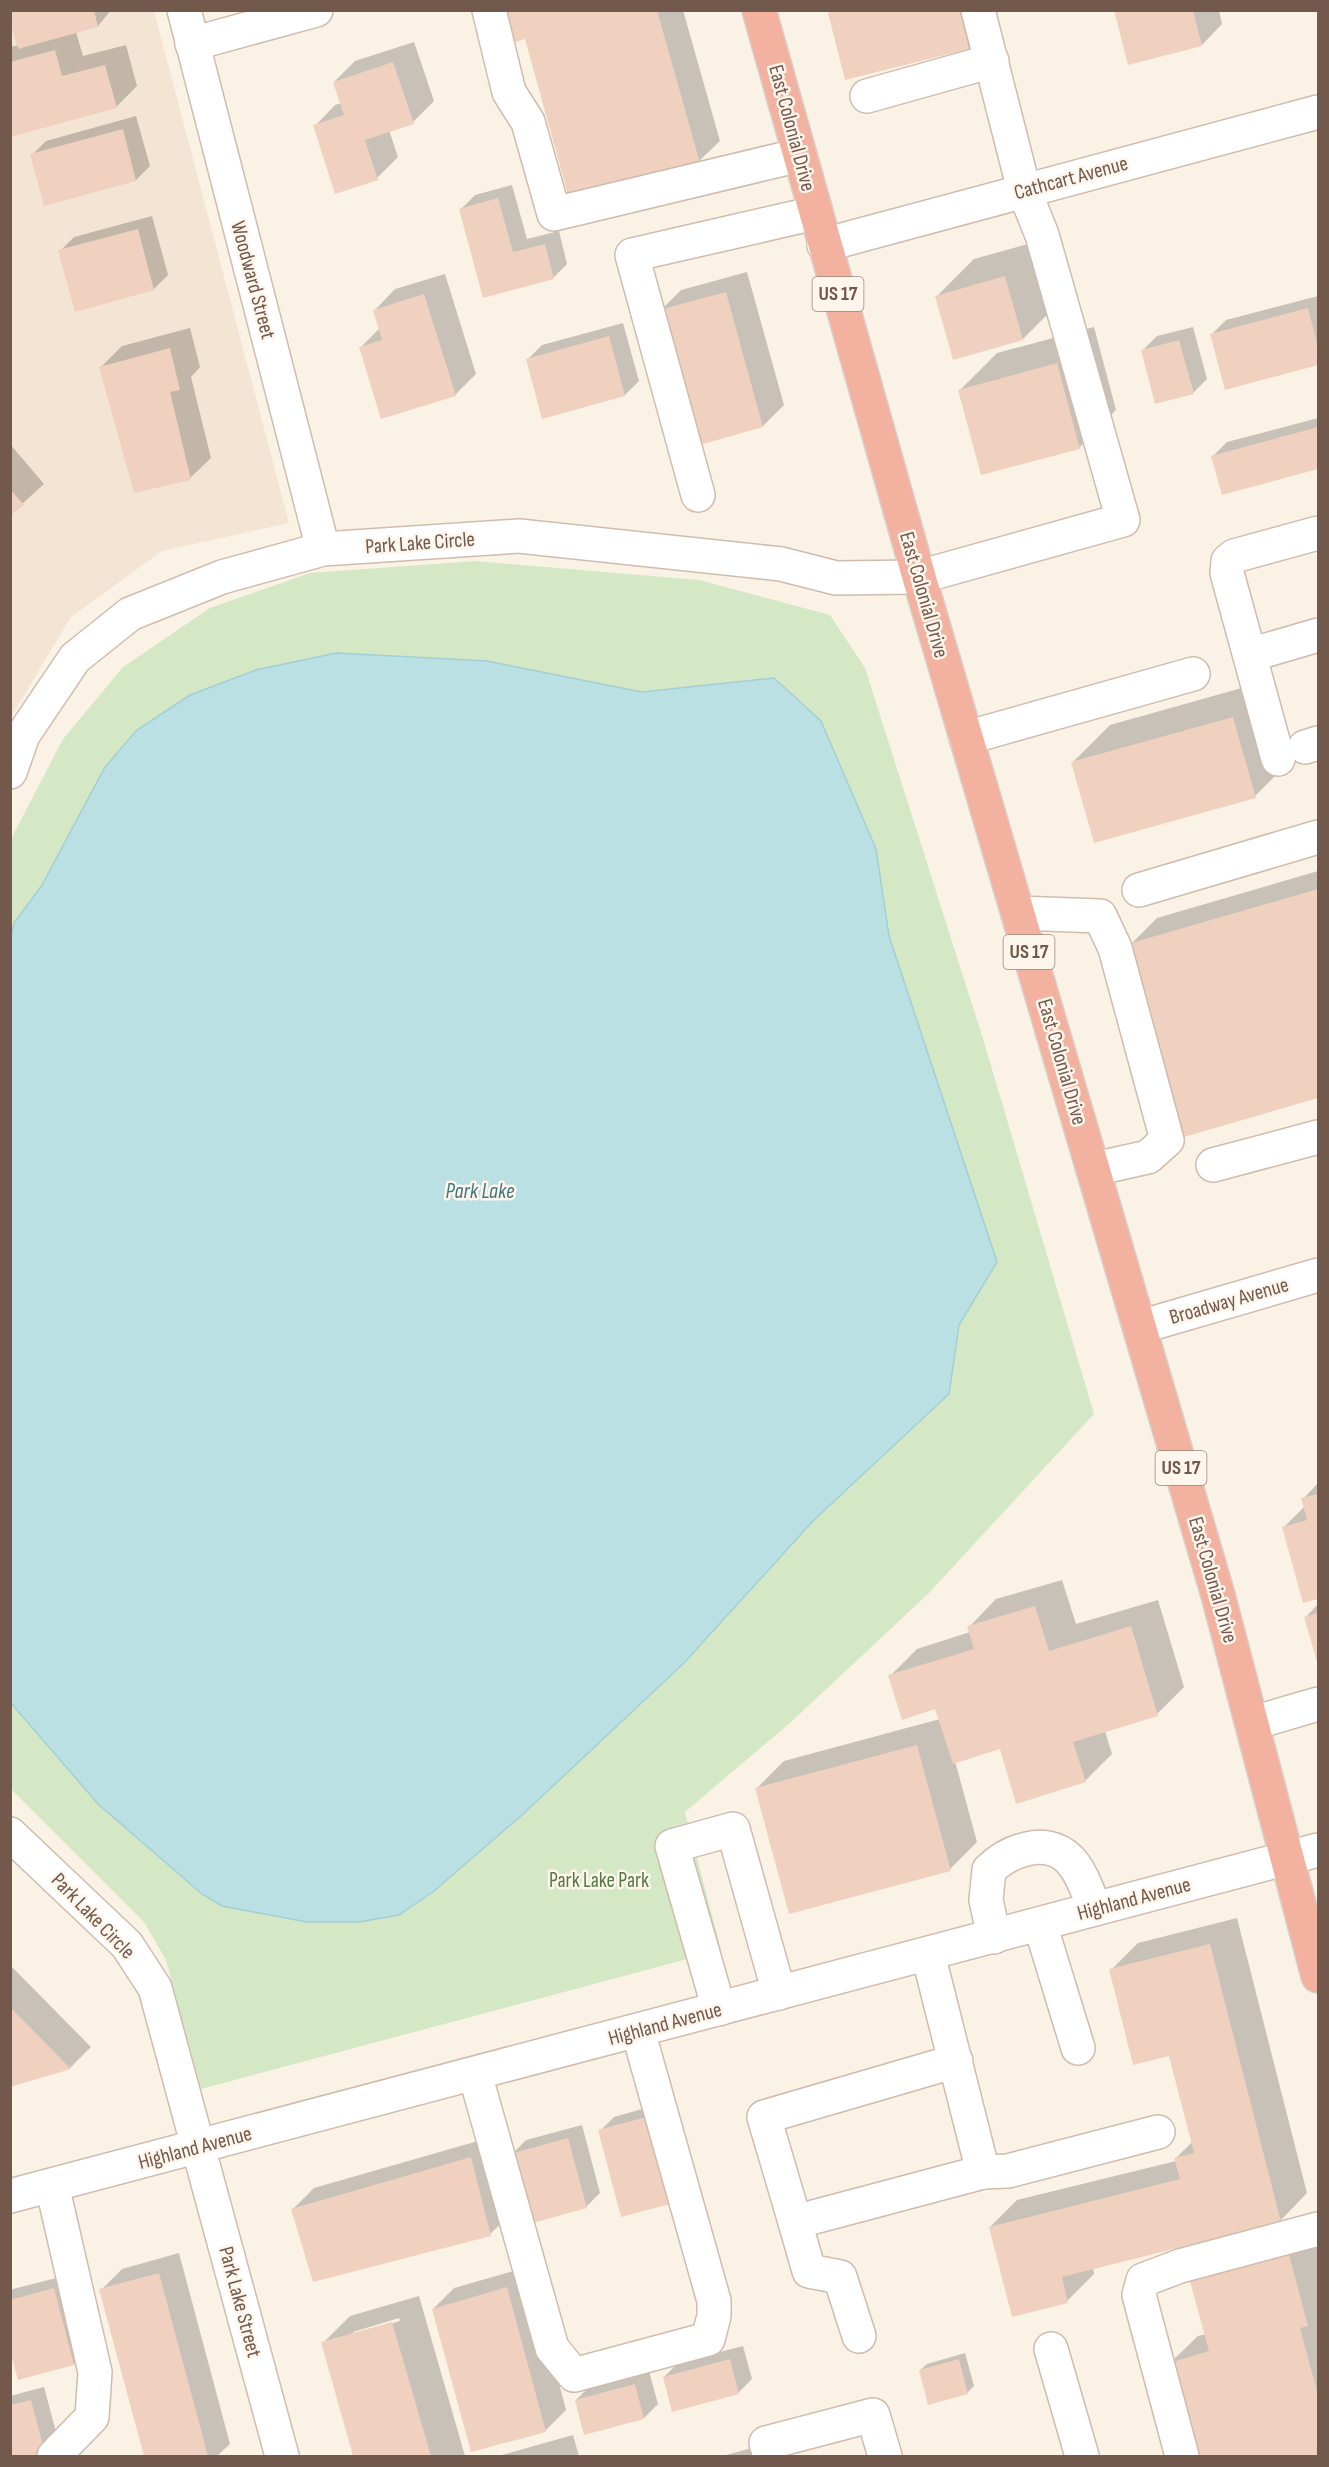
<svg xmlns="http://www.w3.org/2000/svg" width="1329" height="2467" font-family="'Sofia Sans Condensed',sans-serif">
<rect width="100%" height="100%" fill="#fbf2e6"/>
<!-- residential -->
<polygon fill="#f3e4d4" points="11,11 154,11 289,523 162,551 71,617 11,717"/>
<!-- green -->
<polygon fill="#d4e8c5" points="476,561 699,580 830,615 865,668 984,1042 1094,1414 928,1594 790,1723 685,1812 721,1950 201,2089 166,1960 144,1922 11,1789 11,1703 98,1804 202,1894 222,1906 434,1891 522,1815 683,1664 813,1521 949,1394 959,1325 997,1262 889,936 876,849 774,678 642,692 487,661 336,653 256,670 42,885 14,923 11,942 11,839 63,739 123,667 210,608 310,573"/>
<!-- water -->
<polygon fill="#bbe0e4" stroke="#a2cfd5" stroke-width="1.5" points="336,653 487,661 642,692 774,678 821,721 876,849 889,936 997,1262 959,1325 949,1394 813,1521 683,1664 522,1815 434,1891 399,1915 359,1922 307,1922 222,1906 202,1894 98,1804 11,1703 10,942 14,923 42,885 105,767 137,730 190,695 256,670"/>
<!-- shadow -->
<g fill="#0003" fill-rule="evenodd">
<polygon points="10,10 111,10 98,26 76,32 83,56 126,45 137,86 116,107 10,135 10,47 19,45"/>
<polygon points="505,10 683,10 720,141 699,161 526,37"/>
<polygon points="832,10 985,10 989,27 969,48 830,13"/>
<polygon points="1115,10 1219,10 1222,24 1202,45"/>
<polygon points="414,42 434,101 413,122 389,130 398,157 377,178 315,126 335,105 342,103 334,82 355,61"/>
<polygon points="136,116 150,166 136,180 45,204 32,155 46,141"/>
<polygon points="512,185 527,239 559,231 567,264 553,278 484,296 461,209 475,195"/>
<polygon points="152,216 168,275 154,289 60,251 74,237"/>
<polygon points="1042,240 1060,302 1023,339 937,296 974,259"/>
<polygon points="747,272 784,405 763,426 697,444 660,311 681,290"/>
<polygon points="445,274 476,374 455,395 361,347 380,328 375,310 395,289"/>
<polygon points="1318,296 1318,364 1227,388 1212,334 1226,320"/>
<polygon points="623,323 639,381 625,395 528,359 542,345"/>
<polygon points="1094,327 1116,410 1079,448 960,390 997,353"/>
<polygon points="1193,327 1207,379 1193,393 1143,350 1157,336"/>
<polygon points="190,328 200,367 191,377 211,458 190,478 101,367 122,346"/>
<polygon points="1318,418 1318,467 1223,493 1213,456 1227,442"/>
<polygon points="10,444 44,484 10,515"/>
<polygon points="1270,680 1292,759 1255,796 1073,762 1110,725"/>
<polygon points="1318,871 1318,1096 1185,1135 1130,945 1157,918"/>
<polygon points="1318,1483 1318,1597 1304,1601 1284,1527 1305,1506 1303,1499"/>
<polygon points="1062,1580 1076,1624 1158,1600 1184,1687 1157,1714 1105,1731 1112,1754 1085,1781 1001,1747 955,1761 977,1842 950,1869 757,1788 784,1761 940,1719 936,1708 890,1676 917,1649 970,1632 969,1627 996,1599"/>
<polygon points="1318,1604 1318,1662 1306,1617"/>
<polygon points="1237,1918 1307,2193 1280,2221 1093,2268 1094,2274 1067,2301 990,2227 1017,2200 1176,2161 1176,2158 1192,2142 1170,2054 1111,1970 1138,1943"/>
<polygon points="10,1965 91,2047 70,2068 10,2085"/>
<polygon points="667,2102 690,2187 600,2131 614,2117"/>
<polygon points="582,2125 600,2193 586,2207 512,2154 526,2140"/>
<polygon points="492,2137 511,2214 490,2234 293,2209 314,2188"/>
<polygon points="1318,2239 1318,2456 1196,2456 1170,2363 1198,2336 1206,2334 1189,2275"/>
<polygon points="179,2253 230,2444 217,2456 145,2456 101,2290 122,2269"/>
<polygon points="528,2267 566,2410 545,2431 433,2309 454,2288"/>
<polygon points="68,2275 88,2350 74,2364 10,2345 10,2292 13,2289"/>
<path d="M419 2296 465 2456H354L323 2343 350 2316ZM399 2318 400 2321 353 2335V2332Z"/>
<polygon points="743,2346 752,2379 738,2393 664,2377 678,2363"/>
<polygon points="965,2353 974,2386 967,2393 920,2370 927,2364"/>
<polygon points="649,2371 658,2404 644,2418 576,2400 590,2386"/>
<polygon points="44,2387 59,2443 46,2456 10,2456 10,2396"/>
<polygon points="573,2435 579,2456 497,2456 498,2456"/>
<polygon points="771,2443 775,2456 722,2456"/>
</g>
<!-- building -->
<g fill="#f0d0be">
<polygon points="10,10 94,10 98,27 18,49 10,21"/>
<polygon points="504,10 657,10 700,163 569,198 525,39 512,43"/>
<polygon points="836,10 960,10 969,49 845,80 828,13"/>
<polygon points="1114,10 1193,10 1202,46 1128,65"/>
<polygon points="55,50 62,76 105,65 117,108 10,137 10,62"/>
<polygon points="393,62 414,124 365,140 378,180 335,194 313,125 344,115 333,82"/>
<polygon points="123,129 136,181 44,206 30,154"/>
<polygon points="498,198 513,252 545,244 554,279 483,298 459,209"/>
<polygon points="138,229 154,290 75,312 58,250"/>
<polygon points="1005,276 1023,340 953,360 935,296"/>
<polygon points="726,292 763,427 696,446 659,310"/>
<polygon points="424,294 456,396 381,419 359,347 382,340 373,310"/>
<polygon points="1308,308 1318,347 1318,365 1225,390 1210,334"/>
<polygon points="609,336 625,396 542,419 526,359"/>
<polygon points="1179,340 1194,394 1155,404 1141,350"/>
<polygon points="170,348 180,390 170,392 191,480 134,493 99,367"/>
<polygon points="1057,363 1080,449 981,475 958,390"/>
<polygon points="1318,427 1318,469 1222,495 1211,456"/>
<polygon points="10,489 24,505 10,516"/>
<polygon points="1233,717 1256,798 1094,843 1071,762"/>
<polygon points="1318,889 1318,1098 1184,1137 1128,944"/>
<polygon points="1318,1494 1318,1599 1303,1603 1282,1527 1307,1520 1301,1498"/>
<polygon points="1035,1606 1049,1651 1131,1626 1158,1716 1073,1742 1086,1782 1016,1804 1000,1749 953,1764 935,1709 902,1720 888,1675 974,1649 967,1626"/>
<polygon points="1318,1613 1318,1665 1304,1617"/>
<polygon points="917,1745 951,1871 789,1914 755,1788"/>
<polygon points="1210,1944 1281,2222 1062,2277 1068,2303 1012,2317 989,2227 1180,2179 1174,2158 1194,2153 1169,2056 1133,2065 1109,1969"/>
<polygon points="10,2007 71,2069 10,2087"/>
<polygon points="654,2115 677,2202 621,2217 598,2130"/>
<polygon points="568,2138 587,2208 529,2224 510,2154"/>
<polygon points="471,2157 491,2236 313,2282 291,2209"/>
<polygon points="1287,2247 1308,2326 1300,2328 1318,2395 1318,2456 1195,2456 1169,2363 1209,2351 1188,2274"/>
<polygon points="159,2273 208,2456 144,2456 99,2289"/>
<polygon points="507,2287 546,2432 471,2452 432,2309"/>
<polygon points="54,2288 74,2365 18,2380 10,2351 10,2300"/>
<polygon points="392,2322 431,2456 353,2456 321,2342"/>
<polygon points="730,2359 739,2394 672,2412 663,2377"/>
<polygon points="959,2359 968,2394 928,2405 919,2370"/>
<polygon points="635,2384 644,2419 584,2435 575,2400"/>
<polygon points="31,2400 46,2456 10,2456 10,2405"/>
</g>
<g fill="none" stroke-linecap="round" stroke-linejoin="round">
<defs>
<g id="minor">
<polyline points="184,10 323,549"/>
<polyline points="489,10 509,92 528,122 554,214 800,155"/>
<polyline points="192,44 316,10"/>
<polyline points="867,96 992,61"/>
<polyline points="824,245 1318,112"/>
<polyline points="698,495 632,255 815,213"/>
<polyline points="1250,655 1318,635"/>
<polyline points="966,738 1193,674"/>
<polyline points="1305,747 1318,743"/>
<polyline points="1278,759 1227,573 1228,561 1234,556 1318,533"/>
<polyline points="10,772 23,735 75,658 130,614 222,577 323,549 519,536 781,564 836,578 919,577 1123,520 1042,235 1024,190 978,10"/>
<polyline points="1139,890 1318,837"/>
<polyline points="1018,913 1100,916 1115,948 1167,1140 1148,1157 1094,1169"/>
<polyline points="1213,1165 1318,1137"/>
<polyline points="1140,1327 1318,1275"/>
<polyline points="1253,1723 1318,1704"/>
<polyline points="10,1834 127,1945 155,1988 282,2456"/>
<polyline points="1040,1924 1078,2048"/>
<path d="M994 1937 986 1900 989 1870C1008 1851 1046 1836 1069 1859 1082 1872 1088 1893 1095 1909"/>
<polyline points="928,1954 983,2172 795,2222 764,2117 956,2061"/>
<polyline points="719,2009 672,1846 733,1829 779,1993"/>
<polyline points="475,2074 552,2348 574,2375 708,2339 714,2316 714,2301 638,2031"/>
<polyline points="983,2172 1008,2171 1158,2132"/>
<polyline points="52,2185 95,2372 92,2417 54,2456"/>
<polyline points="10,2196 1318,1850"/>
<polyline points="795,2222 809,2271 840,2277 859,2336"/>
<polyline points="1051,2349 1082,2456"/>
<polyline points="770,2456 766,2443 873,2415 885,2456"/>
<polyline points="1182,2456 1139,2295 1143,2280 1180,2266 1318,2229"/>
</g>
<polyline id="highway" points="759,10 919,577 1218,1595 1318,1976"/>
</defs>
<!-- minor casing -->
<use href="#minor" stroke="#cfbcaf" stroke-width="36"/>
<!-- highway casing -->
<use href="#highway" stroke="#d8d0cd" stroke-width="36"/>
<!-- minor -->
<use href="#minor" stroke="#fff" stroke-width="33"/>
<!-- highway -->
<use href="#highway" stroke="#f3b29f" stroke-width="33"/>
</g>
<g text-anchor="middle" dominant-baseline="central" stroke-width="5" stroke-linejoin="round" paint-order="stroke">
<!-- shield labels -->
<g fill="#fef6ec" stroke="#9d877c" stroke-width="1.5">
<rect x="812.5" y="277" width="51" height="34" rx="4.5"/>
<rect x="1003.5" y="935" width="51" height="34" rx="4.5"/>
<rect x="1155.5" y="1451" width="51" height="34" rx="4.5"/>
</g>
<g font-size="20" font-weight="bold" fill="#73584c">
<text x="838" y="294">US 17</text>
<text x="1029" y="952">US 17</text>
<text x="1181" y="1468">US 17</text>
</g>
<!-- street labels -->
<g font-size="21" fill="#73584c" stroke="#fef6ec">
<text transform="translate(792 128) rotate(75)">East Colonial Drive</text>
<text transform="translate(1071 178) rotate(-15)">Cathcart Avenue</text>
<text transform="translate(253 280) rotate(75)">Woodward Street</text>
<text transform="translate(420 543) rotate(-4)">Park Lake Circle</text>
<text transform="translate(924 595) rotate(74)">East Colonial Drive</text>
<text transform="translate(1062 1062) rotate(74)">East Colonial Drive</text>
<text transform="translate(1229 1301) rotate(-16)">Broadway Avenue</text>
<text transform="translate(1213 1580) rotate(74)">East Colonial Drive</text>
<text transform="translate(1134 1899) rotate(-15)">Highland Avenue</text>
<text transform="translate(93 1916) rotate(46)">Park Lake Circle</text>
<text transform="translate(665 2024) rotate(-15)">Highland Avenue</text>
<text transform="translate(195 2148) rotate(-15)">Highland Avenue</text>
<text transform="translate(240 2302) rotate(75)">Park Lake Street</text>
</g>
<!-- park labels -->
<g font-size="21" fill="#557844" stroke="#fef6ec">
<text x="599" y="1880">Park Lake Park</text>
</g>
<!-- water labels -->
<g font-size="22" font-style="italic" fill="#43777f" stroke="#fef6ec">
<text x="480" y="1191">Park Lake</text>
</g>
</g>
<!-- border -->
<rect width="1329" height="2467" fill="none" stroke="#73584c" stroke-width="24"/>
</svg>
